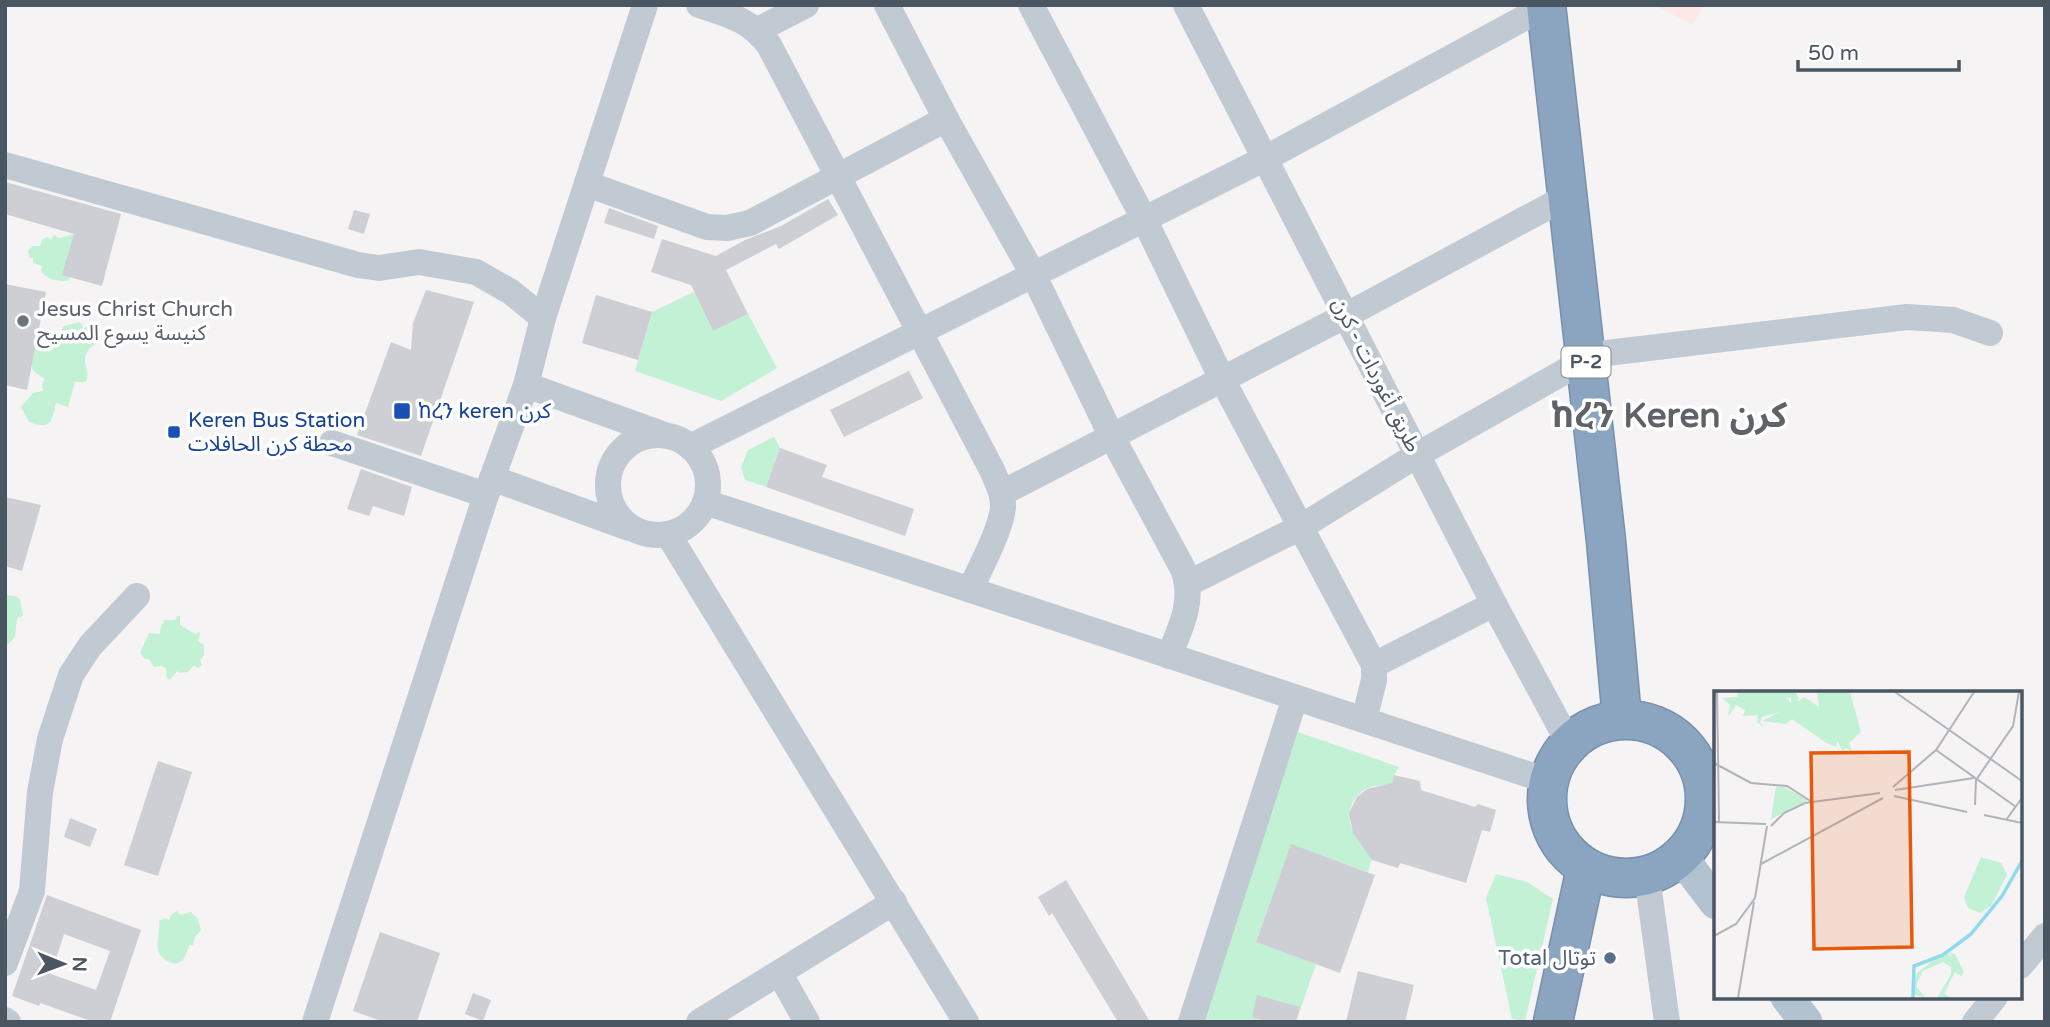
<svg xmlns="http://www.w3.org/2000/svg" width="2050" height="1027" font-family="'Varela Round','Noto Sans Arabic','Noto Sans Ethiopic',sans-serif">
<rect width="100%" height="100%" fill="#f5f3f3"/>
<!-- medical -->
<polygon fill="#fce8e6" points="1654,5 1703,5 1693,25"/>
<!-- green -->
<g fill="#c3f1d5">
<path d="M74 234 75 272 67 281C57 281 47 280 41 271L42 266 33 263V258H29L28 250 33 246H40L42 240 47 237 51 239 54 235 59 238Z"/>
<polygon points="694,292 713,331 748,314 777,368 721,401 635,371 652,312"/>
<path d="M80 322 83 328 95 325C106 349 86 341 85 360 85 369 90 373 86 382H75L68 407 56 403C51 423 52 430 29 422L21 407 33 393 43 391 42 384 45 379C28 368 31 370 35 349L46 347 48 338 57 337 64 326Z"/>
<polygon points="774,437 780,448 766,487 745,480 741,467 748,450"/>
<polygon points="6,595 15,596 20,599 23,616 17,618 15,637 5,647"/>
<polygon points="177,616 180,616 180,625 195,634 199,632 200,634 198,641 204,645 204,655 200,660 202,665 198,668 194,665 188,672 180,673 177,671 170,680 167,678 166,668 161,666 154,667 149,659 145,659 140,653 149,633 160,634 161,625 164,623 163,620 175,620"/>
<path d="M1298 732 1399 767 1394 775 1391 787C1349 776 1332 832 1374 850L1368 872 1291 845 1256 942 1316 964 1296 1022H1200Z"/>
<polygon points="1496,874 1527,882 1553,899 1525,1021 1512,1019 1486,898"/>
<path d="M177 911 180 915 191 912 198 919 201 930 195 937 193 945H190L183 960 175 964C148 955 161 941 159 921L165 918 169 920 171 915Z"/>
</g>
<!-- building -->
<g fill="#cdcfd5" fill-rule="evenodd">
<polygon points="5,182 121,214 102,286 62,275 74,234 5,214"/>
<polygon points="828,199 838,215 779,249 776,244 726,270 748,314 713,331 691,285 651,272 662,239 716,256 745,240 781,226"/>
<polygon points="609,208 658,226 654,239 604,223"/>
<polygon points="354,210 370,214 364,234 348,229"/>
<polygon points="5,284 46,292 27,390 5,385"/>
<polygon points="426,290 474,302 421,456 357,435 391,342 411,350 413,323"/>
<polygon points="596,295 652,312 638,360 582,343"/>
<polygon points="909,371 923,398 844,437 830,410"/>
<polygon points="780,448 827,465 822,477 914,509 905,536 766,487"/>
<polygon points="361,469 412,487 404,516 373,506 369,516 347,509"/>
<polygon points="5,497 41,505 22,571 5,566"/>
<polygon points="158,761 192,772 158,876 124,865"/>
<polygon points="1394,775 1420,781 1421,790 1475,807 1478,804 1496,810 1490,832 1482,830 1466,883 1400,863 1398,868 1372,860 1353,833 1349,813 1357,797 1367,789 1392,783"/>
<polygon points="70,818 97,829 90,847 64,837"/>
<polygon points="1291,844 1375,875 1340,973 1256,942"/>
<polygon points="1066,880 1150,1022 1118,1022 1052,913 1049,916 1038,897"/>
<path d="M47 895 141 930 110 1022H94L40 1003 39 1006 12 996ZM64 934 110 951 96 990 51 974Z"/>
<polygon points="380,932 440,953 417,1022 384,1022 353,1011"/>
<polygon points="1358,971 1414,985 1405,1022 1346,1022"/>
<polygon points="473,993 491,1000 483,1021 465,1014"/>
<polygon points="1257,995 1300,1007 1296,1022 1269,1022 1252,1017"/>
</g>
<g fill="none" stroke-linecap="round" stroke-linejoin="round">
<defs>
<g id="highway">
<polyline points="1546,5 1606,541 1622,719"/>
<circle cx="1626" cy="799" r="79"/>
<polyline points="1553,1022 1586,868"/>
</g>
</defs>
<!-- highway casing -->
<use href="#highway" stroke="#7690ad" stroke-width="41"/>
<!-- minor -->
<g stroke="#c1cad2" stroke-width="26">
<path d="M699 5C729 15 749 19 769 45L992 470C997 482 1004 494 1003 507 1001 530 980 568 970 590"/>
<path d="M887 5 946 119 1034 276 1112 437 1183 569C1195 600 1181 627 1169 656"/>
<polyline points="1031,5 1144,219 1222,379 1374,665 1374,680 1364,720"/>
<polyline points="1186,5 1494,604 1569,743"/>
<polyline points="758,30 806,5"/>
<polyline points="5,165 358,265 379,268 419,262 476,272 511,292 543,318"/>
<polyline points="587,184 707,227 727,228 750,223 946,119"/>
<polyline points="526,385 662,434"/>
<circle cx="658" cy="485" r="50"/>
<polyline points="332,443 486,495"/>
<polyline points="690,447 1266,158 1548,5"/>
<polyline points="492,478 629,528"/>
<polyline points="1002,493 1345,316 1568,196"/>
<polyline points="705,502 1548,781"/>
<polyline points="668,534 966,1022"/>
<polyline points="1189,583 1301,527 1417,455 1585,360 1607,353 1907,317 1953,320 1990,333"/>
<polyline points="1374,665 1494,604"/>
<polyline points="1647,876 1667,1022"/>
<polyline points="5,963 32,891 40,792 50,739 71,675 90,646 137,596"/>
<polyline points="2020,966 2045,936"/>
<polyline points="780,974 807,1022"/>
<polyline points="5,1020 8,1022"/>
<polyline points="315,1022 486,495 526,385 543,318 645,5"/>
<polyline points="699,1022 894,902"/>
<polyline points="1191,1022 1295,698"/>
<polyline points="1975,1022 1995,997"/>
</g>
<!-- major -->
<g stroke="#b3c2d1" stroke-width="33">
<polyline points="1681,857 1716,903"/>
<polyline points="1787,997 1806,1022"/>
</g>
<!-- highway -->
<use href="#highway" stroke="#8ba5c1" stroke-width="38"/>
</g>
<!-- markers -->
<circle fill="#6b7280" stroke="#fff" stroke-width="2.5" cx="23" cy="321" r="7"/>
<g fill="#1a4fb4" stroke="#fff" stroke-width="2.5">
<rect x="393" y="402" width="18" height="18" rx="3.5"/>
<rect x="167" y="425" width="14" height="14" rx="3.5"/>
</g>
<circle fill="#5c6f8a" stroke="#fff" stroke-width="2.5" cx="1610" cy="958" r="7"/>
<g text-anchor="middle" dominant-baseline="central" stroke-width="7" stroke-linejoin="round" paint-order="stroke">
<!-- shield labels -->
<rect fill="#fff" stroke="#808990" stroke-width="2" x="1561.5" y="346.5" width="49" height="31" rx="5"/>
<g font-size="19" font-weight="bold" fill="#4a5661">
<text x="1586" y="362">P-2</text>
</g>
<!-- worship labels -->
<g font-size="21" fill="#5b616d" stroke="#fff" text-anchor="start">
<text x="37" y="309">Jesus Christ Church<tspan x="37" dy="24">كنيسة يسوع المسيح</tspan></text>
</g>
<!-- street labels -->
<g font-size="21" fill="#4a5661" stroke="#fff">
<text transform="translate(1376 375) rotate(63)">طريق أغوردات - كرن</text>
</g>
<!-- transit labels -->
<g font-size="21" fill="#164399" stroke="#fff" text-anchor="start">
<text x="418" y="411">ከረን keren كرن</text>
<text x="188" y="420">Keren Bus Station<tspan x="188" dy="24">محطة كرن الحافلات</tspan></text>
</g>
<!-- service labels -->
<g font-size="21" fill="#4e5e75" stroke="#fff" text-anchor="end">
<text x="1596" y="958">Total توتال</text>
</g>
<!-- town labels -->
<g font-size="35" font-weight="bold" fill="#5f6368" stroke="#fff">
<text x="1669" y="416">ከረን Keren كرن</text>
</g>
</g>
<!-- overview -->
<g transform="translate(1714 691)">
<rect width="308" height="308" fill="#f5f3f3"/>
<path d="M24 1H82L85 9 72 6 77 12V7L85 10 90 6 105 16 103 1H136L147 41 135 52 139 62 132 57 129 60 123 50 122 56 111 51 78 28 72 33 48 30 66 21 48 26 46 32 50 36 43 31 44 24 29 25 31 19 22 14 14 26 16 14 8 7 23 6ZM62 96H70L94 109 57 128ZM267 166 287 172 293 184 277 215 266 222 254 217 250 206ZM235 261 241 263 250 281 247 285 241 281 230 303 238 307H223L237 283V276L229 271 209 280 202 295 211 306 202 304 199 299 203 282 220 269 234 263 237 266Z" fill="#c3f1d5"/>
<path fill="none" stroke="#90daee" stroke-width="3.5" d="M199 307 200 275 229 264 257 243 288 205 308 170"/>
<path fill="none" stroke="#b1b4b9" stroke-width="2" d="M3 1 5 131M181 1 308 90M222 59 302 116M0 72 37 92 73 95 98 111M179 96 222 59 260 1M181 99 260 87M180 105 253 121M261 114 262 89 299 35 305 1M270 124 308 132M292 129 308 107M0 131 52 133M57 135 70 122 91 112 166 102M47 173 169 107M0 245 22 233 41 207 53 135M24 307 40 211"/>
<path fill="#e8590c" fill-opacity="0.15" stroke="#e8590c" stroke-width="3.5" d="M195 61 198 256 100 258 97 62Z"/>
<rect width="308" height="308" fill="none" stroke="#4a5661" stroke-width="3.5"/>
</g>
<!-- border -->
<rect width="2050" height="1027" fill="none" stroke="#4a5661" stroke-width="14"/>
<!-- north arrow -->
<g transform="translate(63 964) rotate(91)" stroke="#ffffff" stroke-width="5" paint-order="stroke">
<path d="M0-5L12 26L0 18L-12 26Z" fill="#4a5661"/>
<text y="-10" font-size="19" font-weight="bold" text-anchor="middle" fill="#4a5661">N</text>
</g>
<!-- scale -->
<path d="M1798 60v10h161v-10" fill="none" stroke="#4a5661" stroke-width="3.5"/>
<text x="1808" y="60" font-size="21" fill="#4a5661" stroke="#ffffff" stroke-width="5" paint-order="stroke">50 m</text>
</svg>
